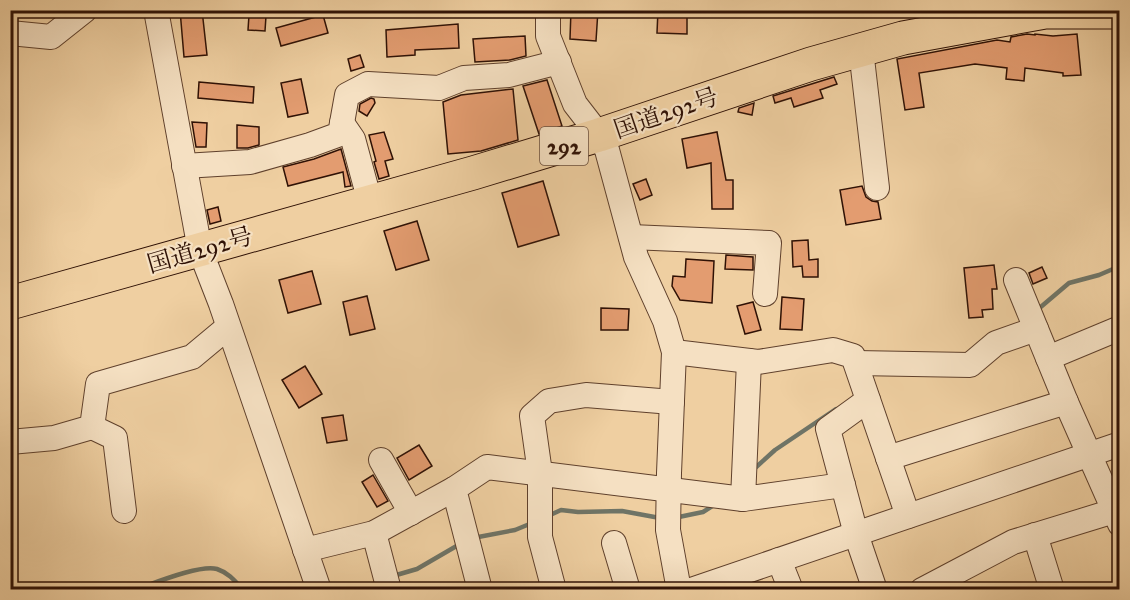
<svg xmlns="http://www.w3.org/2000/svg" width="1130" height="600" font-family="'IM FELL Great Primer','Noto Serif JP',serif">
<rect width="100%" height="100%" fill="#efcfa1"/>
<filter id="stains"><feTurbulence type="fractalNoise" baseFrequency=".00333" numOctaves="4"/><feColorMatrix values="0 0 0 0 .2 0 0 0 0 .09 0 0 0 0 .02 0 0 0 .5 -.17"/></filter>
<radialGradient id="worn" r=".72"><stop offset=".6" stop-color="#630" stop-opacity="0"/><stop offset="1" stop-color="#630" stop-opacity=".3"/></radialGradient>
<g fill="none" stroke-linecap="round" stroke-linejoin="round">
<!-- stream -->
<g stroke="#6f7466" stroke-width="4.5">
<polyline points="1036,311 1069,283 1099,275 1120,266"/>
<polyline points="754,469 775,450 836,409"/>
<polyline points="548,516 561,510 578,512 622,511 660,518"/>
<polyline points="674,518 703,512 714,505"/>
<polyline points="473,538 515,530 532,523"/>
<polyline points="393,576 417,569 460,544"/>
<path d="M134 590C152 584 200 564 217 569 229 573 235 581 243 590"/>
</g>
</g>
<!-- building -->
<g fill="#e39c70" stroke="#2f1105" stroke-width="1.5">
<polygon points="180,10 202,10 207,55 184,57"/>
<polygon points="571,10 598,10 596,41 570,39"/>
<polygon points="658,10 687,10 687,34 657,33"/>
<polygon points="249,15 266,16 265,31 248,30"/>
<polygon points="323,15 328,33 281,46 276,28"/>
<polygon points="458,24 459,48 415,50 415,55 387,57 386,30"/>
<polygon points="1027,34 1035,35 1035,34 1053,36 1077,34 1081,75 1063,76 1063,73 1025,68 1024,81 1006,79 1007,68 975,64 919,73 924,107 905,110 897,59 997,40 1010,42 1011,37"/>
<polygon points="525,36 526,56 510,60 475,62 473,39"/>
<polygon points="360,55 364,67 351,71 348,59"/>
<polygon points="834,77 837,84 820,90 823,98 794,107 791,98 775,103 773,96"/>
<polygon points="301,79 308,113 288,117 281,83"/>
<polygon points="547,80 562,126 539,134 523,86"/>
<polygon points="199,82 254,87 253,103 198,98"/>
<polygon points="513,89 518,140 481,151 448,154 443,102 461,95"/>
<polygon points="371,98 374,99 375,103 367,116 359,111 360,104"/>
<polygon points="754,103 752,115 738,112 739,108"/>
<polygon points="192,122 207,123 206,147 196,147"/>
<polygon points="237,125 259,127 259,145 248,148 237,148"/>
<polygon points="384,132 393,159 385,161 389,176 379,179 374,162 376,161 369,135"/>
<polygon points="717,132 726,180 733,180 733,209 712,209 711,163 687,168 682,139"/>
<polygon points="341,149 351,186 345,187 343,172 288,186 283,167 314,159"/>
<polygon points="646,179 652,195 640,200 633,184"/>
<polygon points="543,181 559,235 518,247 502,193"/>
<polygon points="862,186 866,197 872,201 878,202 881,219 846,225 840,190"/>
<polygon points="218,207 221,221 210,224 207,210"/>
<polygon points="417,221 429,260 396,270 384,231"/>
<polygon points="808,240 809,260 818,259 818,277 803,277 802,266 793,267 792,241"/>
<polygon points="726,255 753,257 753,270 725,269"/>
<polygon points="686,259 714,261 712,303 680,300 672,286 673,276 685,277"/>
<polygon points="994,265 997,289 992,289 993,309 982,310 983,317 969,318 964,268"/>
<polygon points="1042,267 1047,278 1033,284 1029,273"/>
<polygon points="312,271 321,304 288,313 279,280"/>
<polygon points="367,296 375,329 350,335 343,302"/>
<polygon points="782,297 804,299 802,330 780,329"/>
<polygon points="753,302 761,330 745,334 737,306"/>
<polygon points="601,308 629,309 628,330 601,330"/>
<polygon points="305,366 322,394 299,408 282,380"/>
<polygon points="343,415 347,440 327,443 322,418"/>
<polygon points="419,445 432,466 409,480 397,458"/>
<polygon points="373,475 388,501 377,507 362,482"/>
</g>
<g fill="none" stroke-linecap="round" stroke-linejoin="round">
<defs>
<g id="minor">
<polyline points="156,10 200,250 221,304 319,590"/>
<polyline points="548,10 548,36 575,104 599,135 607,150 636,257 665,321 674,352 669,473 668,530 679,590"/>
<polyline points="10,33 51,37 85,10"/>
<polyline points="861,50 877,188"/>
<polyline points="342,123 353,139 370,202"/>
<polyline points="184,166 250,162 310,145 340,134 347,95 368,84 439,88 464,78 509,75 559,62"/>
<polyline points="631,237 769,243 765,294"/>
<polyline points="1016,280 1066,402 1120,524"/>
<polyline points="674,352 758,362 833,350 853,356 908,516"/>
<polyline points="1048,358 1120,328"/>
<polyline points="749,361 743,499 843,485"/>
<polyline points="856,363 970,365 996,343 1036,329"/>
<polyline points="868,400 828,429 856,534 875,590"/>
<polyline points="92,427 115,438 124,511"/>
<polyline points="10,442 54,438 92,427 98,384 192,357 228,327"/>
<polyline points="888,458 1066,402"/>
<polyline points="381,460 411,513"/>
<polyline points="374,533 389,590"/>
<polyline points="1035,535 1052,590"/>
<polyline points="614,543 628,590"/>
<polyline points="305,550 374,533 454,489"/>
<polyline points="779,560 791,590"/>
<polyline points="480,590 454,489 487,467 743,499"/>
<polyline points="554,590 540,537 540,473 532,416 549,401 586,395 672,402"/>
<polyline points="691,590 1120,444"/>
<polyline points="922,590 1013,542 1114,511"/>
</g>
<polyline id="highway" points="10,303 473,173 599,135 811,64 903,38 1045,12 1120,12"/>
</defs>
<!-- minor casing -->
<use href="#minor" stroke="#5f402c" stroke-width="26"/>
<!-- highway casing -->
<use href="#highway" stroke="#2f1105" stroke-width="35"/>
<!-- minor -->
<use href="#minor" stroke="#f5e0c2" stroke-width="24"/>
<!-- highway -->
<use href="#highway" stroke="#efcfa1" stroke-width="33"/>
</g>
<g text-anchor="middle" dominant-baseline="central" stroke-width="4.5" stroke-linejoin="round" paint-order="stroke">
<!-- shield labels -->
<rect fill="#f5e0c2" stroke="#6a4f3e" stroke-width="1.5" x="540" y="127" width="48" height="38" rx="4.5"/>
<g font-size="22" font-weight="bold" fill="#2f1105">
<text x="564" y="146">292</text>
</g>
<!-- street labels -->
<g font-size="24" fill="#2f1105" stroke="#f5e0c2">
<text transform="translate(666 113) rotate(-19)">国道292号</text>
<text transform="translate(200 250) rotate(-16)">国道292号</text>
</g>
</g>
<!-- margin -->
<rect width="1130" height="600" fill="none" stroke="#efcfa1" stroke-width="36"/>
<rect x="12" y="12" width="1106" height="576" fill="none" stroke="#2f1105" stroke-width="3"/>
<rect x="18" y="18" width="1094" height="564" fill="none" stroke="#2f1105" stroke-width="1.5"/>
<rect width="100%" height="100%" filter="url(#stains)"/>
<rect width="100%" height="100%" fill="url(#worn)"/>
</svg>
